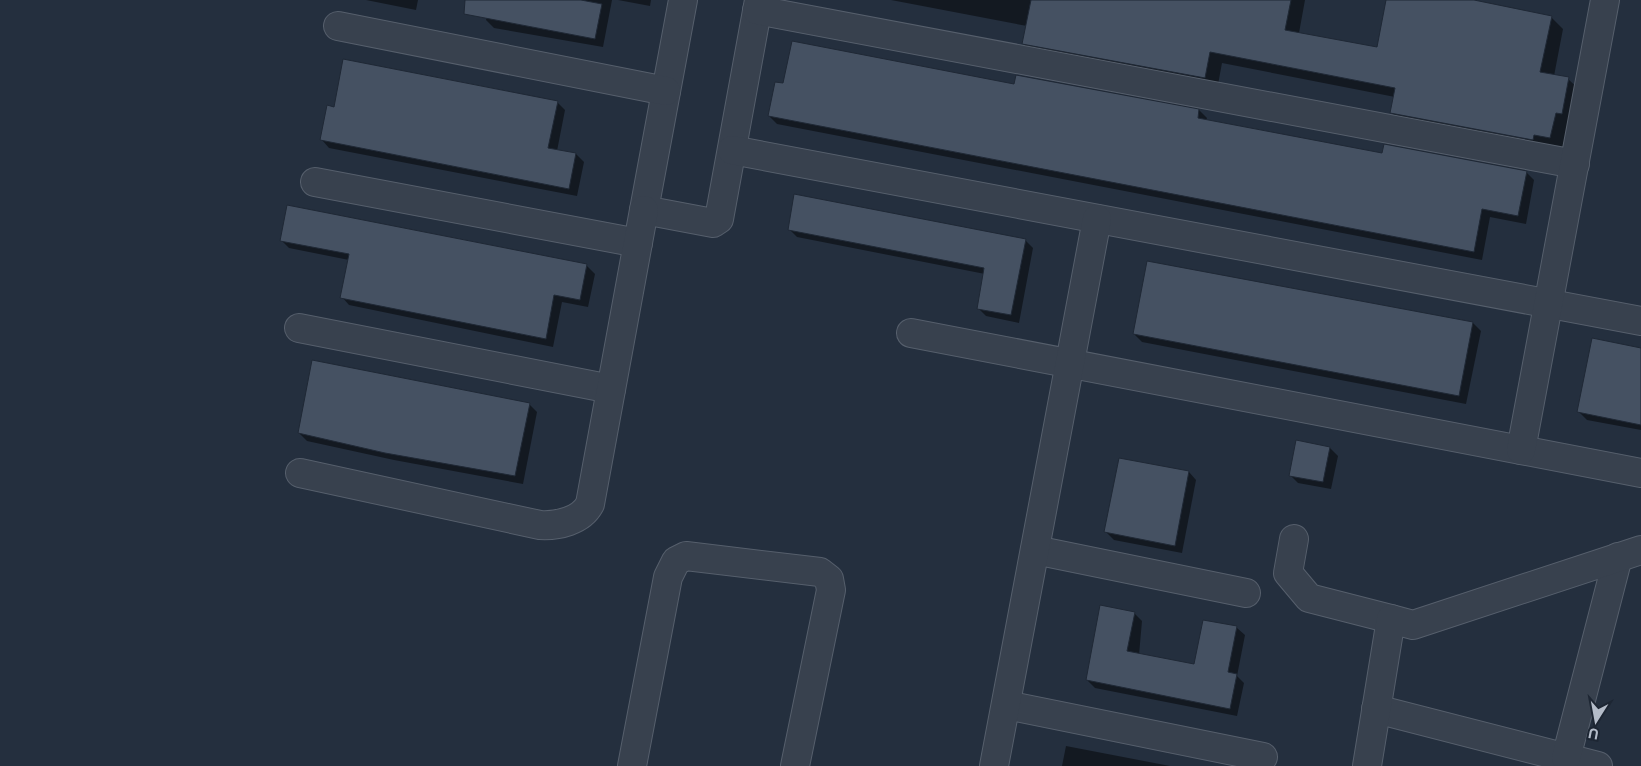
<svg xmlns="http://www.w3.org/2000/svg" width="1641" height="766" font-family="Inter,sans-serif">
<rect width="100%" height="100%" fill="#242f3e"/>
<!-- shadow -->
<g fill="#0007">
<polygon points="366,0 418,0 416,10"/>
<polygon points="490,0 612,0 603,47 494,28 486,20"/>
<polygon points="618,0 651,0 650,6"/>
<polygon points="891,0 1305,0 1299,33 1378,49 1387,0 1466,0 1551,17 1563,29 1554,76 1568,79 1581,91 1574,125 1568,124 1562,150 1404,125 1392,113 1395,97 1222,63 1217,90 1036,56 1023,44 1027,26"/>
<polygon points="1015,85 1199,110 1207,118 1206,121 1383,155 1526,172 1534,180 1526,224 1490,217 1482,260 777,124 769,116"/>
<polygon points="557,102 565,110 557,151 576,154 584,162 577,196 329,148 322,140 335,108"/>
<polygon points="789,229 1025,240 1033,248 1019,323 986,316 978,308 985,274 797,237"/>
<polygon points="281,240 587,266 595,274 588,307 562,302 553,347 349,305 342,297 349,260 289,248"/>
<polygon points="1473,323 1481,331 1466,404 1142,342 1134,334"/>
<polygon points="1641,348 1641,430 1587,420 1579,412"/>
<polygon points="530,405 537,412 523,484 394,460 307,441 299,433"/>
<polygon points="1330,448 1338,456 1331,489 1298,483 1290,475"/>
<polygon points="1189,472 1196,480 1182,553 1114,540 1106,532"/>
<polygon points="1134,613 1142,621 1139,655 1195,666 1204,621 1237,628 1245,635 1237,676 1244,683 1237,716 1095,688 1087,680"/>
<polygon points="1066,746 1170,766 1062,766"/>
</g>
<!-- building -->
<g fill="#455162" stroke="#1f2835">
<polygon points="465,0 581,0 602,4 595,39 464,14"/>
<polygon points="1031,0 1291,0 1285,30 1377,47 1386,0 1474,0 1552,16 1540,72 1569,77 1562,114 1556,113 1550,138 1534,135 1533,140 1390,113 1395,88 1210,52 1205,78 1022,44"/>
<polygon points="792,41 1014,84 1016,75 1199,109 1198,118 1382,153 1384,144 1527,171 1518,216 1482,209 1474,252 768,116 775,82 783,83"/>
<polygon points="343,59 558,101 548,148 576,153 569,189 320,140 327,105 334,107"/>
<polygon points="794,194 1026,239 1011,315 977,309 984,268 788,230"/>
<polygon points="287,205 587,264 580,300 554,295 546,339 340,298 349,254 280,241"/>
<polygon points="1147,261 1473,322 1459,396 1133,334"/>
<polygon points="1592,338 1641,348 1641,425 1577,412"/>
<polygon points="312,360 530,403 515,476 385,453 298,433"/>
<polygon points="1296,440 1330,447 1323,482 1289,476"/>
<polygon points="1119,458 1189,471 1175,546 1104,532"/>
<polygon points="1100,605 1135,612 1127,651 1194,664 1203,620 1237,626 1228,672 1237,674 1230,709 1086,680"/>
</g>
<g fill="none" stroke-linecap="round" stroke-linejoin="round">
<defs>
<g id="minor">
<polyline points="683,0 644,210 713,223 719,219 759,0"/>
<polyline points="757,10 1575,164"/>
<polyline points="338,26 666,91"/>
<polyline points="732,150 1641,321"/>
<polyline points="315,182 638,243"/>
<polyline points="299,328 611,389"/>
<polyline points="911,333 1641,473"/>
<polyline points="1521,450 1605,0"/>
<path d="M300 473 540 525C558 526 581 521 590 504L644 210"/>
<polyline points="1294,539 1288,573 1309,598 1391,619"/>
<polyline points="1035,550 1246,593"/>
<polyline points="1006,705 1263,757"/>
<polyline points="1376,709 1598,766"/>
<polyline points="1566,758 1618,557"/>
<polyline points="632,766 668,577 676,561 686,556 820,572 829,579 831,590 795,766"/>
<polyline points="994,766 1097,219"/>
<polyline points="1367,766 1391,619 1413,625 1641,550"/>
</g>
</defs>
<!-- minor casing -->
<use href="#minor" stroke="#565f6c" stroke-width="30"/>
<!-- minor -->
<use href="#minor" stroke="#38414e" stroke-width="28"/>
</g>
<!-- north arrow -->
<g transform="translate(1596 721) rotate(191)" stroke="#1d2633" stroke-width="4" paint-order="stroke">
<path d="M0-4L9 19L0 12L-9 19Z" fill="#b4bcc9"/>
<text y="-8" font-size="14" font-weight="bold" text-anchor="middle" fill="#b4bcc9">U</text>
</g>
</svg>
